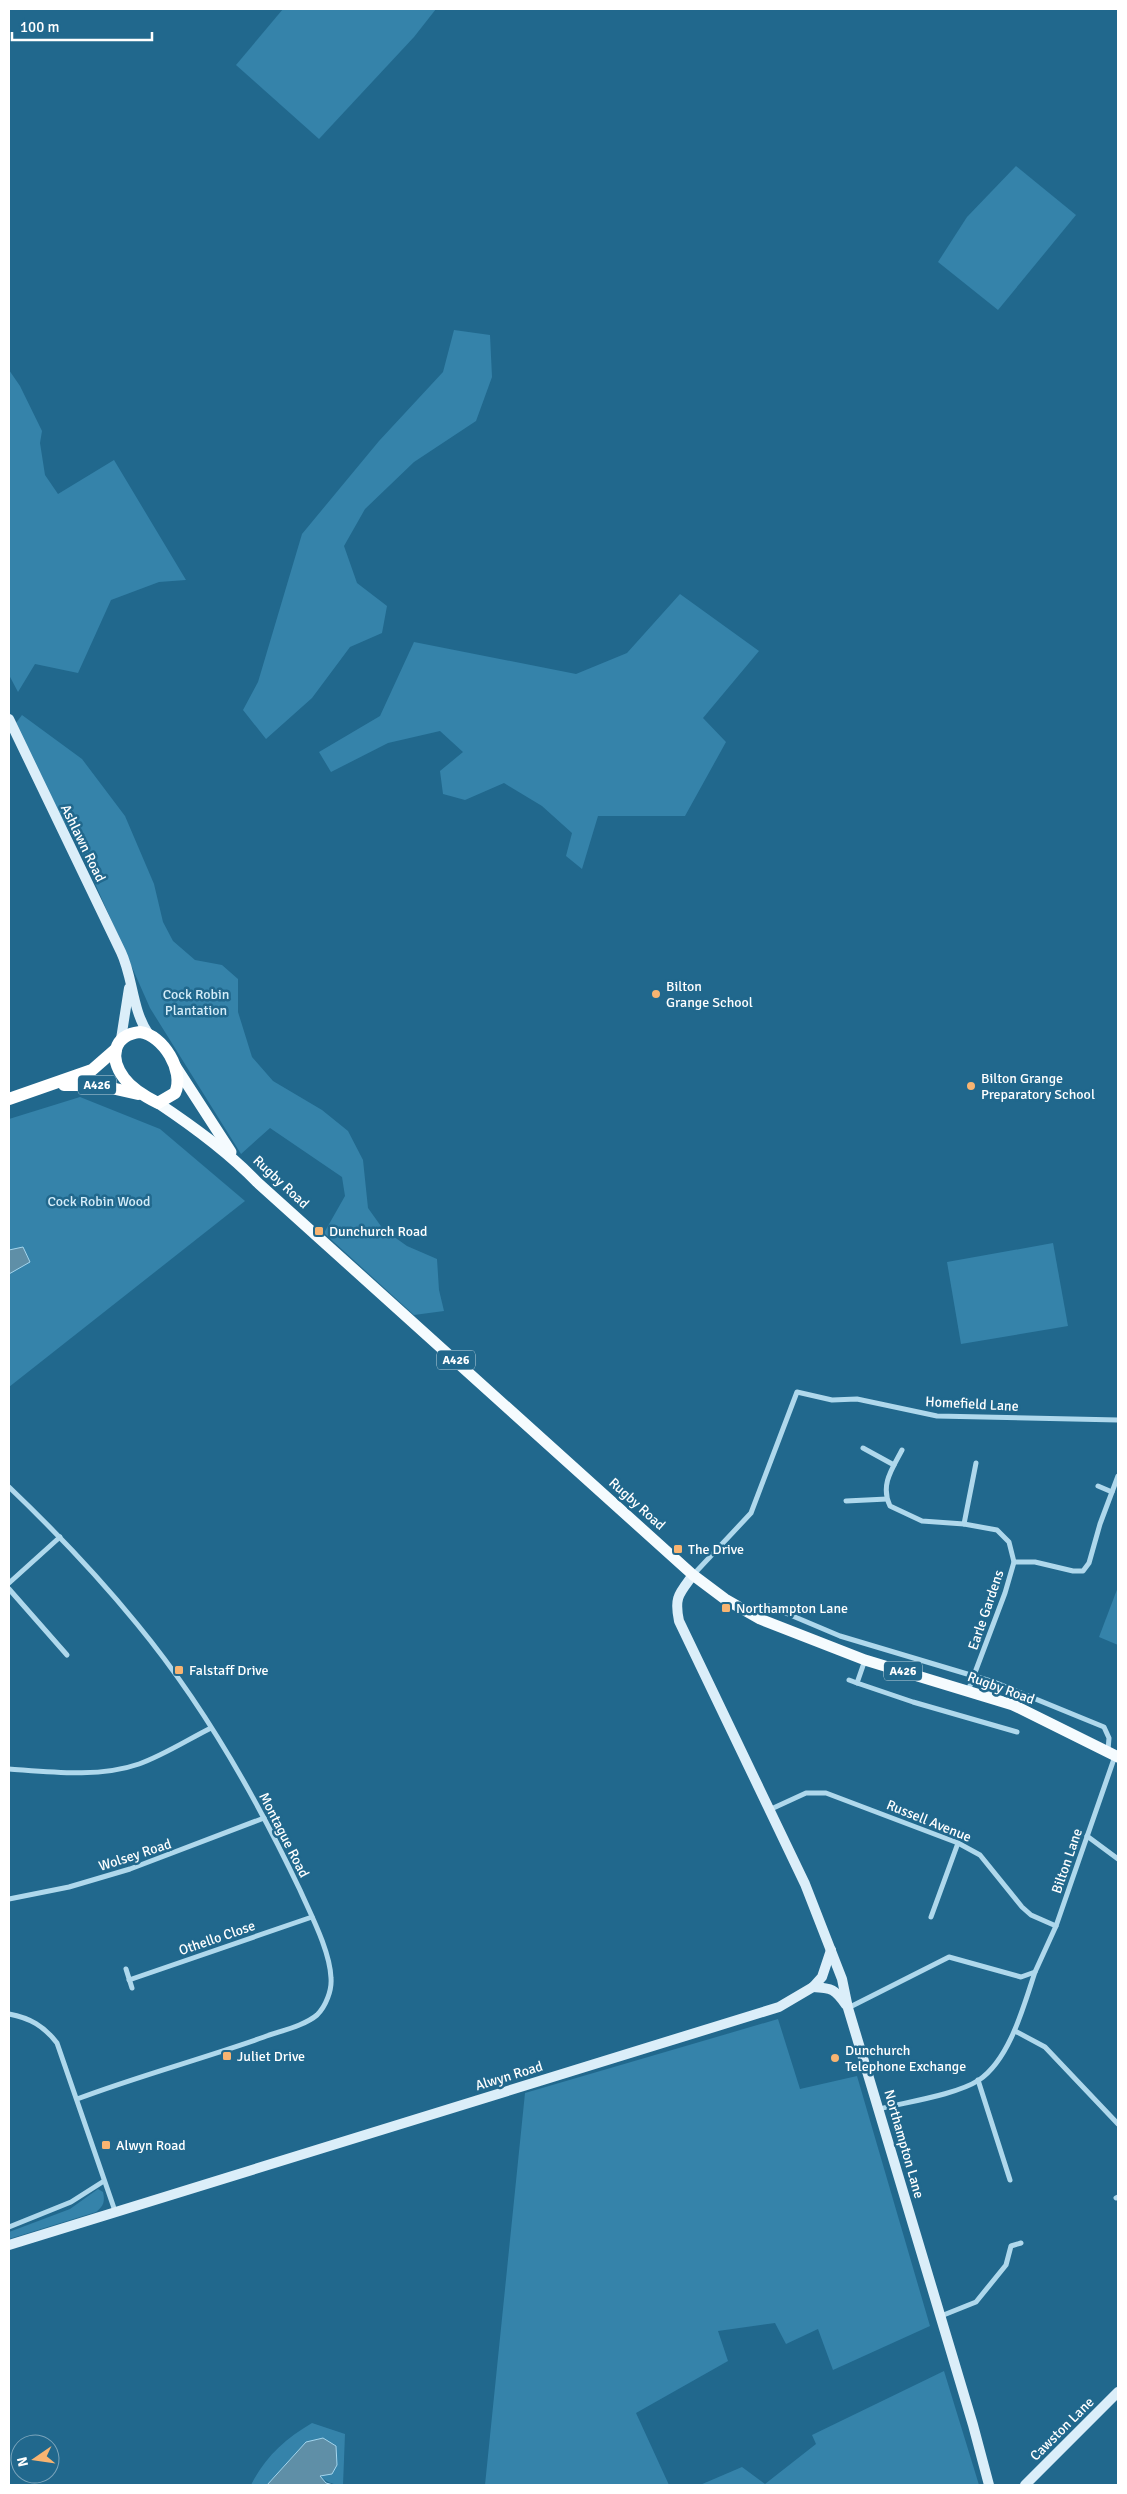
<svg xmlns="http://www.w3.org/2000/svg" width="1127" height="2494" font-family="Signika,sans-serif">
<rect width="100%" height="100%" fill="#21688d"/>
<!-- green -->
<g fill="#3583aa">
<polygon points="283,9 436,9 414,37 319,139 236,65"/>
<polygon points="1016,166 1076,215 998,310 938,262 967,217"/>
<polygon points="454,330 490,335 492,377 476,421 414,462 365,509 344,546 357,583 387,606 382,633 350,647 312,698 266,739 243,710 258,682 302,534 379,441 443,372"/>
<polygon points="9,370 20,386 42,431 40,443 45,475 58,494 114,460 186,580 159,582 111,600 78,673 35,664 18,692 9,675"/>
<polygon points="680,594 759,651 703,718 726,742 685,816 598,816 582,869 566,856 572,833 542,806 504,783 465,800 443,794 440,771 463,752 440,731 388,743 331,772 319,752 380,716 414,642 576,674 627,653"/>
<polygon points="22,715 82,759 125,816 154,884 163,922 173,941 195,960 222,965 238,979 238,1012 252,1057 273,1081 322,1110 348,1131 363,1160 368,1208 383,1229 407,1246 437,1259 439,1290 444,1311 414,1315 324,1233 345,1196 342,1177 270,1128 241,1154 150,1008 82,854 42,781 16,723"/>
<polygon points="80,1097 160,1129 245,1201 9,1387 9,1119"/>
<polygon points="1053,1243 1068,1326 961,1344 947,1262"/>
<polygon points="1118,1587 1118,1645 1099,1637"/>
<polygon points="778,2019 800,2089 857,2076 930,2326 833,2370 818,2329 786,2344 775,2323 718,2331 728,2361 636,2413 669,2485 485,2485 525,2093"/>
<path d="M98 2189 103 2192C105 2201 104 2206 96 2212L9 2239V2232L70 2209Z"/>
<polygon points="944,2371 979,2485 700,2485 742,2467 765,2484 816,2444 812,2435"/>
<path d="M312 2423 345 2434 343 2485C316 2485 314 2463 306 2442L267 2485H251C265 2457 285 2439 312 2423Z"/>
</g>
<!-- water -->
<g fill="#5f8fa7" stroke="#a3d5ed">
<polygon points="23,1247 30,1262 9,1274 9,1250"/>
<polygon points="323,2438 336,2446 337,2465 332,2474 320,2476 326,2483 333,2485 267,2485 306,2442"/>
</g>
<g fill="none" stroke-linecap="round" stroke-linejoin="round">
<!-- street -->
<g stroke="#afd8ec" stroke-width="5">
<polyline points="863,1448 894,1465"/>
<path d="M902 1450C892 1469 880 1485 890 1506L922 1521 964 1524 997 1530 1009 1542 1014 1562 1005 1593 968 1691"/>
<polyline points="1098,1486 1112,1492"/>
<path d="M9 1487C54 1530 97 1575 137 1624 203 1704 256 1797 300 1890 311 1915 330 1951 331 1978 332 1990 326 2006 317 2015 304 2026 280 2031 264 2037 202 2059 138 2076 77 2099"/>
<polyline points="846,1501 887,1499"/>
<polyline points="964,1524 976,1463"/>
<polyline points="1014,1562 1035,1562 1073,1571 1083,1571 1089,1563 1100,1524 1118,1476"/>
<polyline points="693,1575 751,1513 797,1392 832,1400 857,1399 937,1416 1118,1420"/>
<polyline points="9,1583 60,1537"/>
<polyline points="9,1589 67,1655"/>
<polyline points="760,1618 769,1606 840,1636 994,1682 1104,1727 1109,1738 1108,1750"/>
<polyline points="865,1660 857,1683 913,1702 1017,1732"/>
<polyline points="849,1680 857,1683"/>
<polyline points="989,1698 994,1682"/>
<path d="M9 1769C50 1772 99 1778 139 1764 164 1755 187 1740 211 1728"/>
<polyline points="769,1810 806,1793 826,1793 958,1843 980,1855 1022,1907 1031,1915 1056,1926"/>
<polyline points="1087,1836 1118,1859"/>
<polyline points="9,1899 69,1887 130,1869 264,1818"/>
<polyline points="931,1917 958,1843"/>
<polyline points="126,1969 132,1988"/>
<polyline points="129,1980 312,1917"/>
<polyline points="848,2008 949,1957 1021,1977 1035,1972 1056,1926 1115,1756"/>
<path d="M9 2014C30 2018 44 2026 57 2043L115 2211"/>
<polyline points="1015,2031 1045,2047 1118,2124"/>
<polyline points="978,2080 1010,2180"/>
<path d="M879 2109C906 2102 956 2095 979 2080 1010 2059 1024 2005 1035 1972"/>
<polyline points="1116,2198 1118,2197"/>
<polyline points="9,2227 71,2202 104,2181"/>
<polyline points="941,2316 976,2302 1006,2265 1011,2246 1021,2243"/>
</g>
<!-- secondary -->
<g stroke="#dbeef9" stroke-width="10">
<path d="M9 719 121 952C133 977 132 1010 148 1033"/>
<polyline points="121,1039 129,988"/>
<path d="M693 1575C679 1594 674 1597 679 1621L805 1884 842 1979 848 2008 973 2425 989 2485"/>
<path d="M813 1987C832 1988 835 1989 846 2005"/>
<polyline points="9,2245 779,2007 813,1987 822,1977 831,1950"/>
<polyline points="1025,2485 1118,2392"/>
</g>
<!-- primary -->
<g stroke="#f5fbfe" stroke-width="11">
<polyline points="176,1067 231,1152"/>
<path d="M158 1103C194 1127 227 1151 257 1182L693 1575 725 1599 760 1619 865 1660 1013 1705 1118 1757"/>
</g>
<!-- highway -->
<g stroke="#fff" stroke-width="12">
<path d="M140 1032C163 1035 185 1071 175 1093L158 1103C146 1097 132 1089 124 1078 109 1058 113 1035 140 1032Z"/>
<polyline points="64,1085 98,1085 138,1094"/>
<polyline points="9,1099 92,1070 116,1049"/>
</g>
</g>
<!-- markers -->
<g fill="#f8b471" stroke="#21688d" stroke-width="2">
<circle cx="656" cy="994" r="5"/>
<circle cx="971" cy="1086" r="5"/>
<rect x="314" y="1226" width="10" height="10" rx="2.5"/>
<rect x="673" y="1544" width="10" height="10" rx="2.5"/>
<rect x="721" y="1603" width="10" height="10" rx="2.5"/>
<rect x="174" y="1665" width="10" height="10" rx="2.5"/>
<rect x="222" y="2051" width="10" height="10" rx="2.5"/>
<circle cx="835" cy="2058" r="5"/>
<rect x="101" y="2140" width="10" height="10" rx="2.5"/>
</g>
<g text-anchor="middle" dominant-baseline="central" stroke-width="5" stroke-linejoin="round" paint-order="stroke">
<!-- shield labels -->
<g fill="#21688d" stroke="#bcd2dd" stroke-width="1">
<rect x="78" y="1075.5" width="38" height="19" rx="4"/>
<rect x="437" y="1350.5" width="38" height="19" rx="4"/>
<rect x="884" y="1661.5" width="38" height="19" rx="4"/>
</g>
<g font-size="12" font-weight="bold" fill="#fff">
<text x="97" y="1085">A426</text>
<text x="456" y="1360">A426</text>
<text x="903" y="1671">A426</text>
</g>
<!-- street labels -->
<g font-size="14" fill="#fff" stroke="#21688d">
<text transform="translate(83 843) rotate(64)">Ashlawn Road</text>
<text transform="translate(281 1182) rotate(43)">Rugby Road</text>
<text transform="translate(972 1404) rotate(3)">Homefield Lane</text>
<text transform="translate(637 1504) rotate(42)">Rugby Road</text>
<text transform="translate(986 1610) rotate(-71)">Earle Gardens</text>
<text transform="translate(1001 1688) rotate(20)">Rugby Road</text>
<text transform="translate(929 1821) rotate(22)">Russell Avenue</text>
<text transform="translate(284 1835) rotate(63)">Montague Road</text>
<text transform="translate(135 1855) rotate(-18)">Wolsey Road</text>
<text transform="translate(1067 1861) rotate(-71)">Bilton Lane</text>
<text transform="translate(217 1938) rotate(-19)">Othello Close</text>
<text transform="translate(509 2076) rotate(-17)">Alwyn Road</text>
<text transform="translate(904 2144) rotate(74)">Northampton Lane</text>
<text transform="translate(1062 2429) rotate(-45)">Cawston Lane</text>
</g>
<!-- poi labels -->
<g font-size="14" fill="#fff" stroke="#21688d" text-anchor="start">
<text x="666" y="986">Bilton<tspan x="666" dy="16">Grange School</tspan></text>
<text x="981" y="1078">Bilton Grange<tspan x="981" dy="16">Preparatory School</tspan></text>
<text x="329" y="1231">Dunchurch Road</text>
<text x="688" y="1549">The Drive</text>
<text x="736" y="1608">Northampton Lane</text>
<text x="189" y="1670">Falstaff Drive</text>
<text x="845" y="2050">Dunchurch<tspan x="845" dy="16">Telephone Exchange</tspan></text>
<text x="237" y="2056">Juliet Drive</text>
<text x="116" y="2145">Alwyn Road</text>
</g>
<!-- park labels -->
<g font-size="14" fill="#d5edf9" stroke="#21688d">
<text x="196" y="994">Cock Robin<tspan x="196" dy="16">Plantation</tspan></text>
<text x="99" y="1201">Cock Robin Wood</text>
</g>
</g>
<!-- border -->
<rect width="1127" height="2494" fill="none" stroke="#ffffff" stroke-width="20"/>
<!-- north arrow -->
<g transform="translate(35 2459) rotate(257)"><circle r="24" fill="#21688d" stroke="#7aa4bb"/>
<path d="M0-4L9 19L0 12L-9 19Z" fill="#f8b471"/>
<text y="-8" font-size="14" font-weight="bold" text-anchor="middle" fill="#ffffff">N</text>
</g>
<!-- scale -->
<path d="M12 32v8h140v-8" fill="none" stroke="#ffffff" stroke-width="2.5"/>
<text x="20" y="32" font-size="15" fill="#ffffff" stroke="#21688d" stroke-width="4" paint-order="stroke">100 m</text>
</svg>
